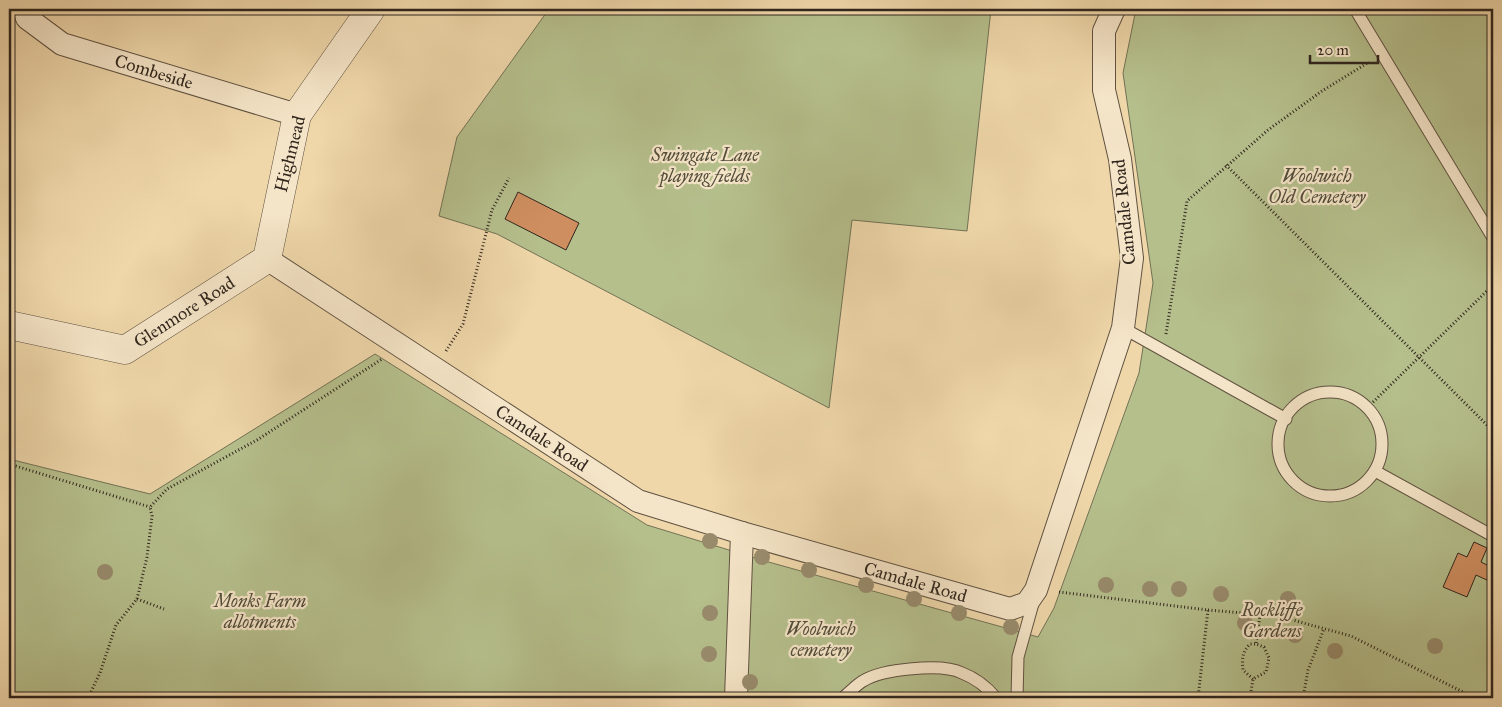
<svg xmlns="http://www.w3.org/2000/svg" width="1502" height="707" font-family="'IM FELL Great Primer',serif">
<rect width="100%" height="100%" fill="#efd7aa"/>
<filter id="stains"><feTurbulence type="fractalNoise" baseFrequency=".004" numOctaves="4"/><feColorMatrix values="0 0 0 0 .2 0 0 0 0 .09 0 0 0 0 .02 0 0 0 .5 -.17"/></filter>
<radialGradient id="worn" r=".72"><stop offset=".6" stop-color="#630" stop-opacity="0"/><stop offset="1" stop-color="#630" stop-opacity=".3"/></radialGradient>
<!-- green -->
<g fill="#b5bf8c" stroke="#727255">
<polygon points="549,9 991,9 967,231 852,220 829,408 497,234 439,216 457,137"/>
<polygon points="1136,9 1493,9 1493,698 9,698 9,459 150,494 375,354 647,525 765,561 1038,637 1054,608 1139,373 1153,283 1123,73"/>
</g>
<!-- building -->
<g fill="#cf8e60" stroke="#30261e">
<polygon points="518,192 579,223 566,250 505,219"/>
<polygon points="1474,542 1487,548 1481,562 1493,568 1493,573 1489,581 1476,575 1467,597 1443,587 1458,553 1467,557"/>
</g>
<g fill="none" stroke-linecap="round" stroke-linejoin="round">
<defs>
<g id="service">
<polyline points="1355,9 1493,238"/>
<polyline points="1123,328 1286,419"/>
<circle cx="1330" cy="444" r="52"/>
<polyline points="1375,471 1493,536"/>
<path d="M842 698C849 693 856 685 863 681 882 669 942 663 962 673 975 678 987 687 996 698"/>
<polyline points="1017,698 1018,657 1034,600"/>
</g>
<g id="minor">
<path id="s1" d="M24 9 27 18 62 44 297 115"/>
<path id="s2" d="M267 259 638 501 742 533 1010 609 1027 603 1036 590 1123 328 1132 258 1120 159 1104 90V31L1114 9"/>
<polyline points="736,698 742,533"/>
</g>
<g id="tertiary">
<path id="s3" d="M9 325 125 350 267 259 297 115 371 9"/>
</g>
</defs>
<!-- service casing -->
<use href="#service" stroke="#605241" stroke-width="13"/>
<!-- minor casing -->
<use href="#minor" stroke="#605241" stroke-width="24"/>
<!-- tertiary casing -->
<use href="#tertiary" stroke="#605241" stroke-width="29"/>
<!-- path -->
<g stroke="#30261e" stroke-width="3" stroke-dasharray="1 2.5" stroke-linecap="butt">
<polyline points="1226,165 1493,431"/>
<polyline points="1166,334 1187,201 1268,130 1322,91 1369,62"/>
<polyline points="446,351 463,324 492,210 509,178"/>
<polyline points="1368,407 1493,285"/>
<polyline points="9,464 150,507"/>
<polyline points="1059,592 1208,610 1198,698"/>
<polyline points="137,599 164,609"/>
<polyline points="1208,610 1278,616 1351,636 1475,698"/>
<path d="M1253 679 1243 670C1242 660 1242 652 1250 644H1256"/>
<polyline points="88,698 100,673 116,625 137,599 147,557 152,516 150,507 167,489 257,440 382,359"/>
<polyline points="1250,698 1253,679 1266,672 1269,658 1264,647 1256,644 1260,615"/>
<polyline points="1303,698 1308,670 1324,629"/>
</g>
<!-- service -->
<use href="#service" stroke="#f5e5c8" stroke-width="11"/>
<!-- minor -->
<use href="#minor" stroke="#f5e5c8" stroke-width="22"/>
<!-- tertiary -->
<use href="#tertiary" stroke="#f5e5c8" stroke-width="28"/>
</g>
<!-- trees -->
<g fill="#988b6c">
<circle cx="710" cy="541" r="8"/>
<circle cx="762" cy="557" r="8"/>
<circle cx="809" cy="570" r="8"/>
<circle cx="105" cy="572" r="8"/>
<circle cx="866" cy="585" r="8"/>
<circle cx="1106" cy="585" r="8"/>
<circle cx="1150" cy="589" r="8"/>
<circle cx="1179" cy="589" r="8"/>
<circle cx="1221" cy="594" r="8"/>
<circle cx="914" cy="599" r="8"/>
<circle cx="1288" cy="599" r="8"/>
<circle cx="710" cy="613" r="8"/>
<circle cx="959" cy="613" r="8"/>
<circle cx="1245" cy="623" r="8"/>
<circle cx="1011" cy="627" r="8"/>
<circle cx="1295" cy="635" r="8"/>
<circle cx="1435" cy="646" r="8"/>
<circle cx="1335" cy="651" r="8"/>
<circle cx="709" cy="654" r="8"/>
<circle cx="750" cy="682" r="8"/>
</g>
<g text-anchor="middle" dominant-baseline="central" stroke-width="4.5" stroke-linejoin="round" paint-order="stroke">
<!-- street labels -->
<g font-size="18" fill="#30261e" stroke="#f5e5c8">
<text stroke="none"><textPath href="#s1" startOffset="149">Combeside</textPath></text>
<text transform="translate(290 154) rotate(-76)">Highmead</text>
<text transform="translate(1124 212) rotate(-96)">Camdale Road</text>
<text stroke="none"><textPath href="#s3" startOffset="189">Glenmore Road</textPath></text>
<text stroke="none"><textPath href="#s2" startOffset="328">Camdale Road</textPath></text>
<text stroke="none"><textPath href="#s2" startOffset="732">Camdale Road</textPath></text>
</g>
<!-- park labels -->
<g font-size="18" font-style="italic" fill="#514c3a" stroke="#f5e5c8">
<text x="705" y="155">Swingate Lane<tspan x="705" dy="21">playing fields</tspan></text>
<text x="1317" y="176">Woolwich<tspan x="1317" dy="21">Old Cemetery</tspan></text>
<text x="260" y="601">Monks Farm<tspan x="260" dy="21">allotments</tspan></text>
<text x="1272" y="610">Rockliffe<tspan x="1272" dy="21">Gardens</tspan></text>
<text x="821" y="629">Woolwich<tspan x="821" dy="21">cemetery</tspan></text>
</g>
</g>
<!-- margin -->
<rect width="1502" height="707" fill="none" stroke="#efd7aa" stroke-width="30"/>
<rect x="10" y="10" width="1482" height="687" fill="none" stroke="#30261e" stroke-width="2.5"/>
<rect x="15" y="15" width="1472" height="677" fill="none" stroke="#30261e"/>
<!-- scale -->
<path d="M1310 55v8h68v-8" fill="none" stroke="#30261e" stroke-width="2.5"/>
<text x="1317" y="55" font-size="15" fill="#30261e" stroke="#f5e5c8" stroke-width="4" paint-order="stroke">20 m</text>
<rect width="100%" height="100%" filter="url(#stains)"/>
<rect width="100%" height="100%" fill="url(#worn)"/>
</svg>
